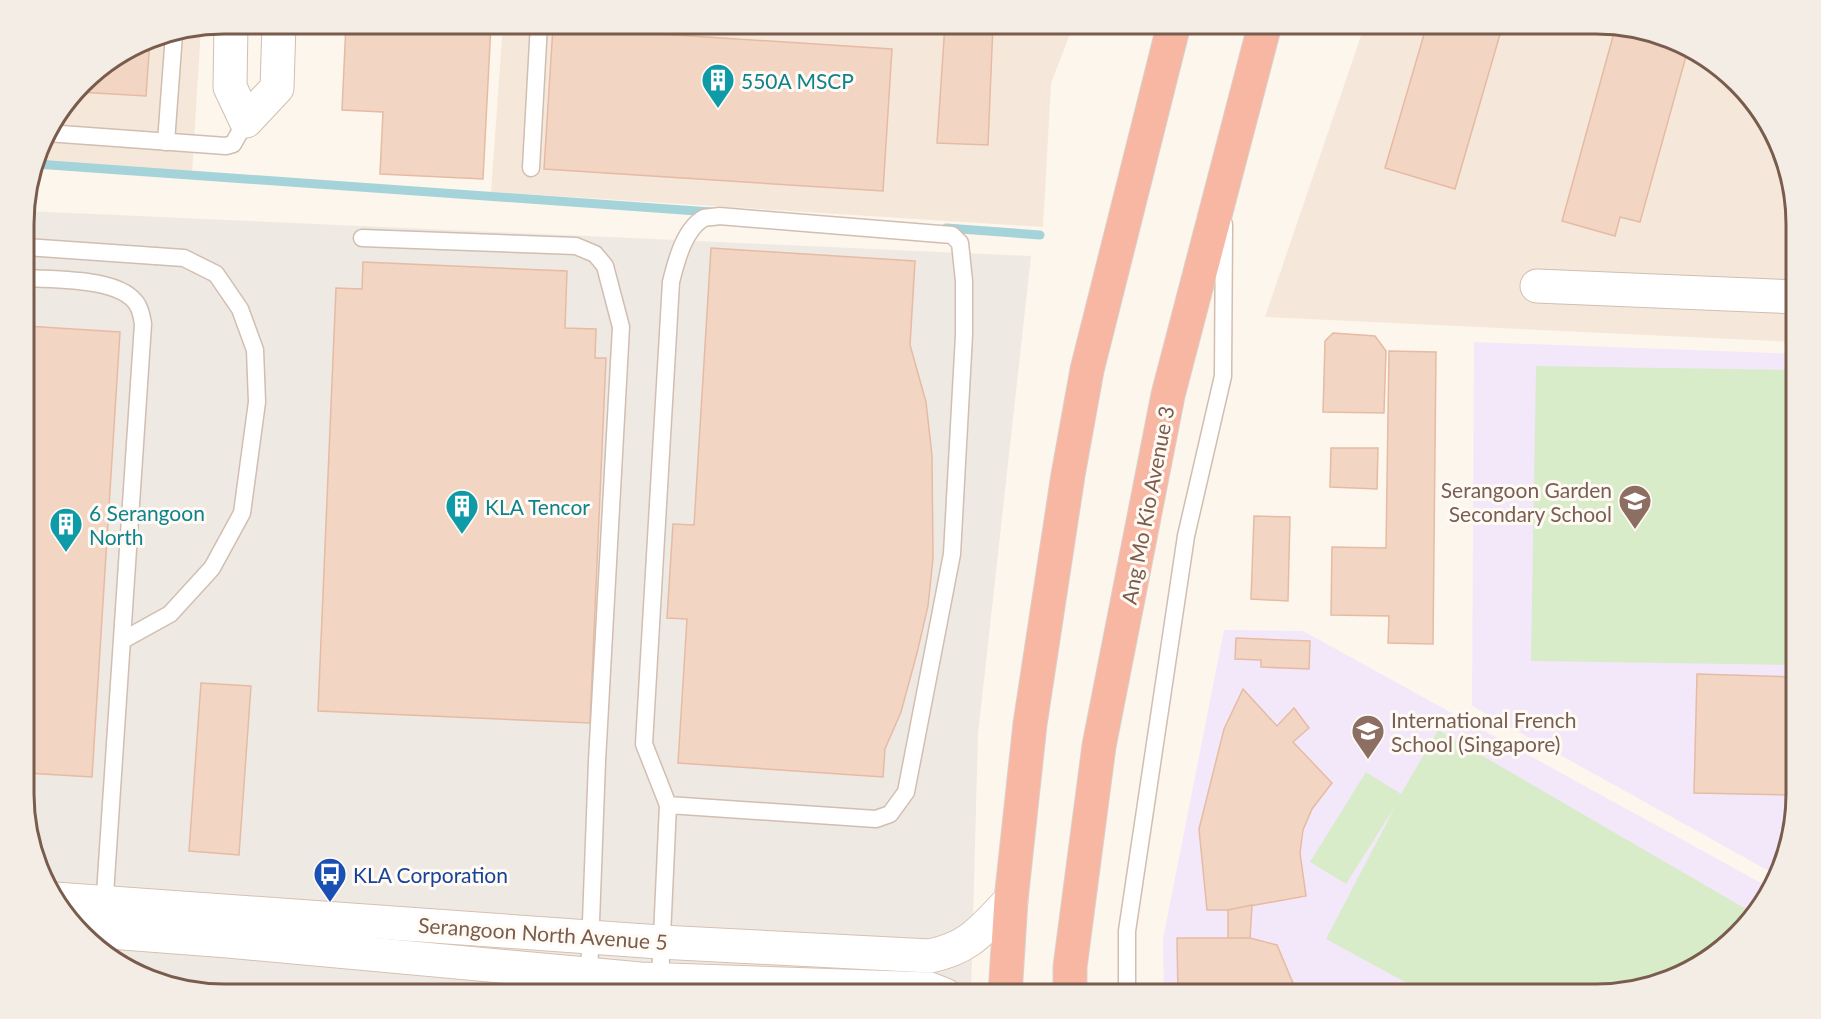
<svg xmlns="http://www.w3.org/2000/svg" width="1821" height="1019" font-family="Lato,sans-serif">
<rect width="100%" height="100%" fill="#fdf6ec"/>
<!-- residential -->
<g fill="#f5e8da">
<polygon points="503,24 1074,24 1051,83 1043,227 491,192"/>
<polygon points="1365,24 1597,24 1696,51 1763,113 1797,211 1797,342 1265,317"/>
<polygon points="201,29 192,174 36,164 45,136 92,74 148,39"/>
</g>
<!-- industrial -->
<polygon fill="#efe9e4" points="26,211 1031,256 978,734 971,995 224,995 125,968 58,906 26,820"/>
<!-- education -->
<g fill="#f3e8fa">
<polygon points="1474,342 1797,354 1797,807 1776,875 1472,706"/>
<polygon points="1224,630 1303,631 1772,889 1770,894 1708,961 1609,995 1164,995 1163,939"/>
</g>
<!-- green -->
<g fill="#d8ecc9">
<polygon points="1536,366 1797,370 1797,665 1531,661"/>
<polygon points="1438,730 1753,913 1708,961 1609,995 1429,995 1326,939 1396,805 1346,884 1310,862 1366,772 1401,794"/>
</g>
<g fill="none" stroke-linecap="round" stroke-linejoin="round">
<!-- stream -->
<g stroke="#a5d3da" stroke-width="9">
<polyline points="36,164 711,212"/>
<polyline points="946,228 1040,235"/>
</g>
</g>
<!-- building -->
<g fill="#f3d5c3" stroke="#e6bba3" stroke-width="1.5">
<polygon points="346,24 491,24 483,179 380,174 383,112 342,110"/>
<polygon points="945,24 993,24 988,145 937,143"/>
<polygon points="1427,24 1503,24 1455,189 1385,168"/>
<polygon points="553,27 892,49 883,191 544,169"/>
<polygon points="1615,29 1688,49 1640,222 1620,217 1615,236 1562,221"/>
<polygon points="150,39 146,96 79,92 92,74"/>
<polygon points="711,248 915,261 910,345 926,402 932,456 933,558 928,606 917,653 901,712 885,749 883,777 678,763 687,619 667,618 673,524 694,525"/>
<polygon points="363,262 567,271 565,328 596,329 595,358 606,358 590,723 318,711 336,288 362,289"/>
<polygon points="26,326 120,332 92,777 26,773"/>
<polygon points="1333,333 1375,336 1386,351 1384,413 1323,412 1325,341"/>
<polygon points="1389,351 1436,352 1433,644 1388,643 1389,616 1331,615 1332,547 1386,548"/>
<polygon points="1331,448 1378,448 1377,489 1330,487"/>
<polygon points="1254,516 1290,517 1288,601 1251,599"/>
<polygon points="1236,638 1310,641 1309,669 1261,667 1261,660 1235,659"/>
<polygon points="1697,674 1797,677 1797,795 1694,793"/>
<polygon points="201,683 251,686 239,855 189,851"/>
<polygon points="1243,689 1277,726 1294,708 1309,728 1293,742 1332,783 1312,809 1303,830 1300,853 1306,896 1228,910 1207,910 1199,829 1224,729"/>
<polygon points="1252,905 1250,938 1228,939 1228,910"/>
<polygon points="1177,938 1250,938 1277,945 1298,995 1178,995"/>
</g>
<g fill="none" stroke-linecap="round" stroke-linejoin="round">
<defs>
<g id="lane">
<polyline points="47,133 226,146 233,144 246,121"/>
<polyline points="166,142 174,34"/>
<polyline points="531,168 539,24"/>
<polyline points="362,238 576,246 595,254 605,266 621,327 597,761 589,975"/>
<polyline points="26,247 184,258 216,274 240,309 255,350 257,402 242,513 212,568 170,614 123,640"/>
<path d="M26 278C54 280 123 277 138 306 141 311 142 318 143 324L104 909"/>
<path d="M660 980 668 805 644 744 671 282C676 262 684 229 704 218 708 217 715 217 719 216L952 235 960 243 964 281V335L952 554 906 792 890 814 876 819 668 805"/>
<polyline points="1127,995 1127,931 1186,536 1223,376 1224,224"/>
</g>
<g id="street">
<polyline points="231,24 230,87 246,121 277,88 279,24"/>
<polyline points="1537,286 1797,297"/>
</g>
<g id="secondary">
<path d="M55 899 660 942 930 956C972 947 982 929 1011 900"/>
<polyline points="84,930 228,941 640,979 930,989 945,995"/>
</g>
<g id="highway">
<polyline points="1005,995 1011,900 1030,724 1068,475 1087,370 1174,24"/>
<polyline points="1070,995 1070,967 1099,746 1168,395 1265,24"/>
</g>
</defs>
<!-- lane casing -->
<use href="#lane" stroke="#d1beb0" stroke-width="19"/>
<!-- street casing -->
<use href="#street" stroke="#d1beb0" stroke-width="35"/>
<!-- secondary casing -->
<use href="#secondary" stroke="#d6c0b0" stroke-width="35"/>
<!-- highway casing -->
<use href="#highway" stroke="#dad1cd" stroke-width="35"/>
<!-- lane -->
<use href="#lane" stroke="#fff" stroke-width="16"/>
<!-- street -->
<use href="#street" stroke="#fff" stroke-width="33"/>
<!-- secondary -->
<use href="#secondary" stroke="#fff" stroke-width="33"/>
<!-- highway -->
<use href="#highway" stroke="#f7b7a3" stroke-width="33"/>
</g>
<!-- icons -->
<defs>
<symbol id="building-pin" viewBox="-11 -11 22 30"><path d="M0 17L-7.5 6A9.5 9.5 0 1 1 7.5 6Z" fill="#0f9aa8" stroke="#fffaf3"/><path d="M-4-6H4V6H1V3H-1V6H-4ZM-2.5-4.3h1.7v1.8h-1.7ZM.8-4.3h1.7v1.8H.8ZM-2.5-1h1.7V.8h-1.7ZM.8-1h1.7V.8H.8Z" fill="#fff"/></symbol>
<symbol id="school-pin" viewBox="-11 -11 22 30"><path d="M0 17L-7.5 6A9.5 9.5 0 1 1 7.5 6Z" fill="#8d6e63" stroke="#fffaf3"/><path d="M0-5L7-2L0 1L-7-2ZM-4 1L0 2.5L4 1V4Q0 6-4 4Z" fill="#fff"/></symbol>
<symbol id="bus-pin" viewBox="-11 -11 22 30"><path d="M0 17L-7.5 6A9.5 9.5 0 1 1 7.5 6Z" fill="#1a4fb4" stroke="#fffaf3"/><path d="M-5-6H5V4H4V6H2V4H-2V6H-4V4H-5ZM-3.5-4V0h7V-4ZM-3.5 1.2v1.5H-2V1.2ZM2 1.2v1.5H3.5V1.2Z" fill="#fff"/></symbol>
</defs>
<g fill-rule="evenodd">
<use href="#building-pin" x="699" y="61" width="38" height="52"/>
<use href="#school-pin" x="1616" y="482" width="38" height="52"/>
<use href="#building-pin" x="443" y="487" width="38" height="52"/>
<use href="#building-pin" x="47" y="505" width="38" height="52"/>
<use href="#school-pin" x="1349" y="712" width="38" height="52"/>
<use href="#bus-pin" x="311" y="855" width="38" height="52"/>
</g>
<g text-anchor="middle" dominant-baseline="central" stroke-width="6" stroke-linejoin="round" paint-order="stroke">
<!-- culture labels -->
<g font-size="21" fill="#0d838f" stroke="#fffaf3" text-anchor="start">
<text x="741" y="80">550A MSCP</text>
<text x="485" y="506">KLA Tencor</text>
<text x="89" y="512">6 Serangoon<tspan x="89" dy="24">North</tspan></text>
</g>
<!-- education labels -->
<g font-size="21" fill="#785e54" stroke="#fffaf3" text-anchor="end">
<text x="1612" y="489">Serangoon Garden<tspan x="1612" dy="24">Secondary School</tspan></text>
<text x="1391" y="719" text-anchor="start">International French<tspan x="1391" dy="24">School (Singapore)</tspan></text>
</g>
<!-- street labels -->
<g font-size="21" fill="#7a5c4d" stroke="#fffaf3">
<text transform="translate(1147 505) rotate(-79)">Ang Mo Kio Avenue 3</text>
<text transform="translate(543 933) rotate(4)">Serangoon North Avenue 5</text>
</g>
<!-- transit labels -->
<g font-size="21" fill="#164399" stroke="#fffaf3" text-anchor="start">
<text x="353" y="874">KLA Corporation</text>
</g>
</g>
<!-- crop -->
<path d="M0 0H1821V1019H0ZM224 34H1596A190 190 0 0 1 1786 224V794A190 190 0 0 1 1596 984H224A190 190 0 0 1 34 794V224A190 190 0 0 1 224 34Z" fill="#f4ede6" fill-rule="evenodd"/>
<path fill="none" stroke="#7a5c4d" stroke-width="3" d="M224 34H1596A190 190 0 0 1 1786 224V794A190 190 0 0 1 1596 984H224A190 190 0 0 1 34 794V224A190 190 0 0 1 224 34Z"/>
</svg>
